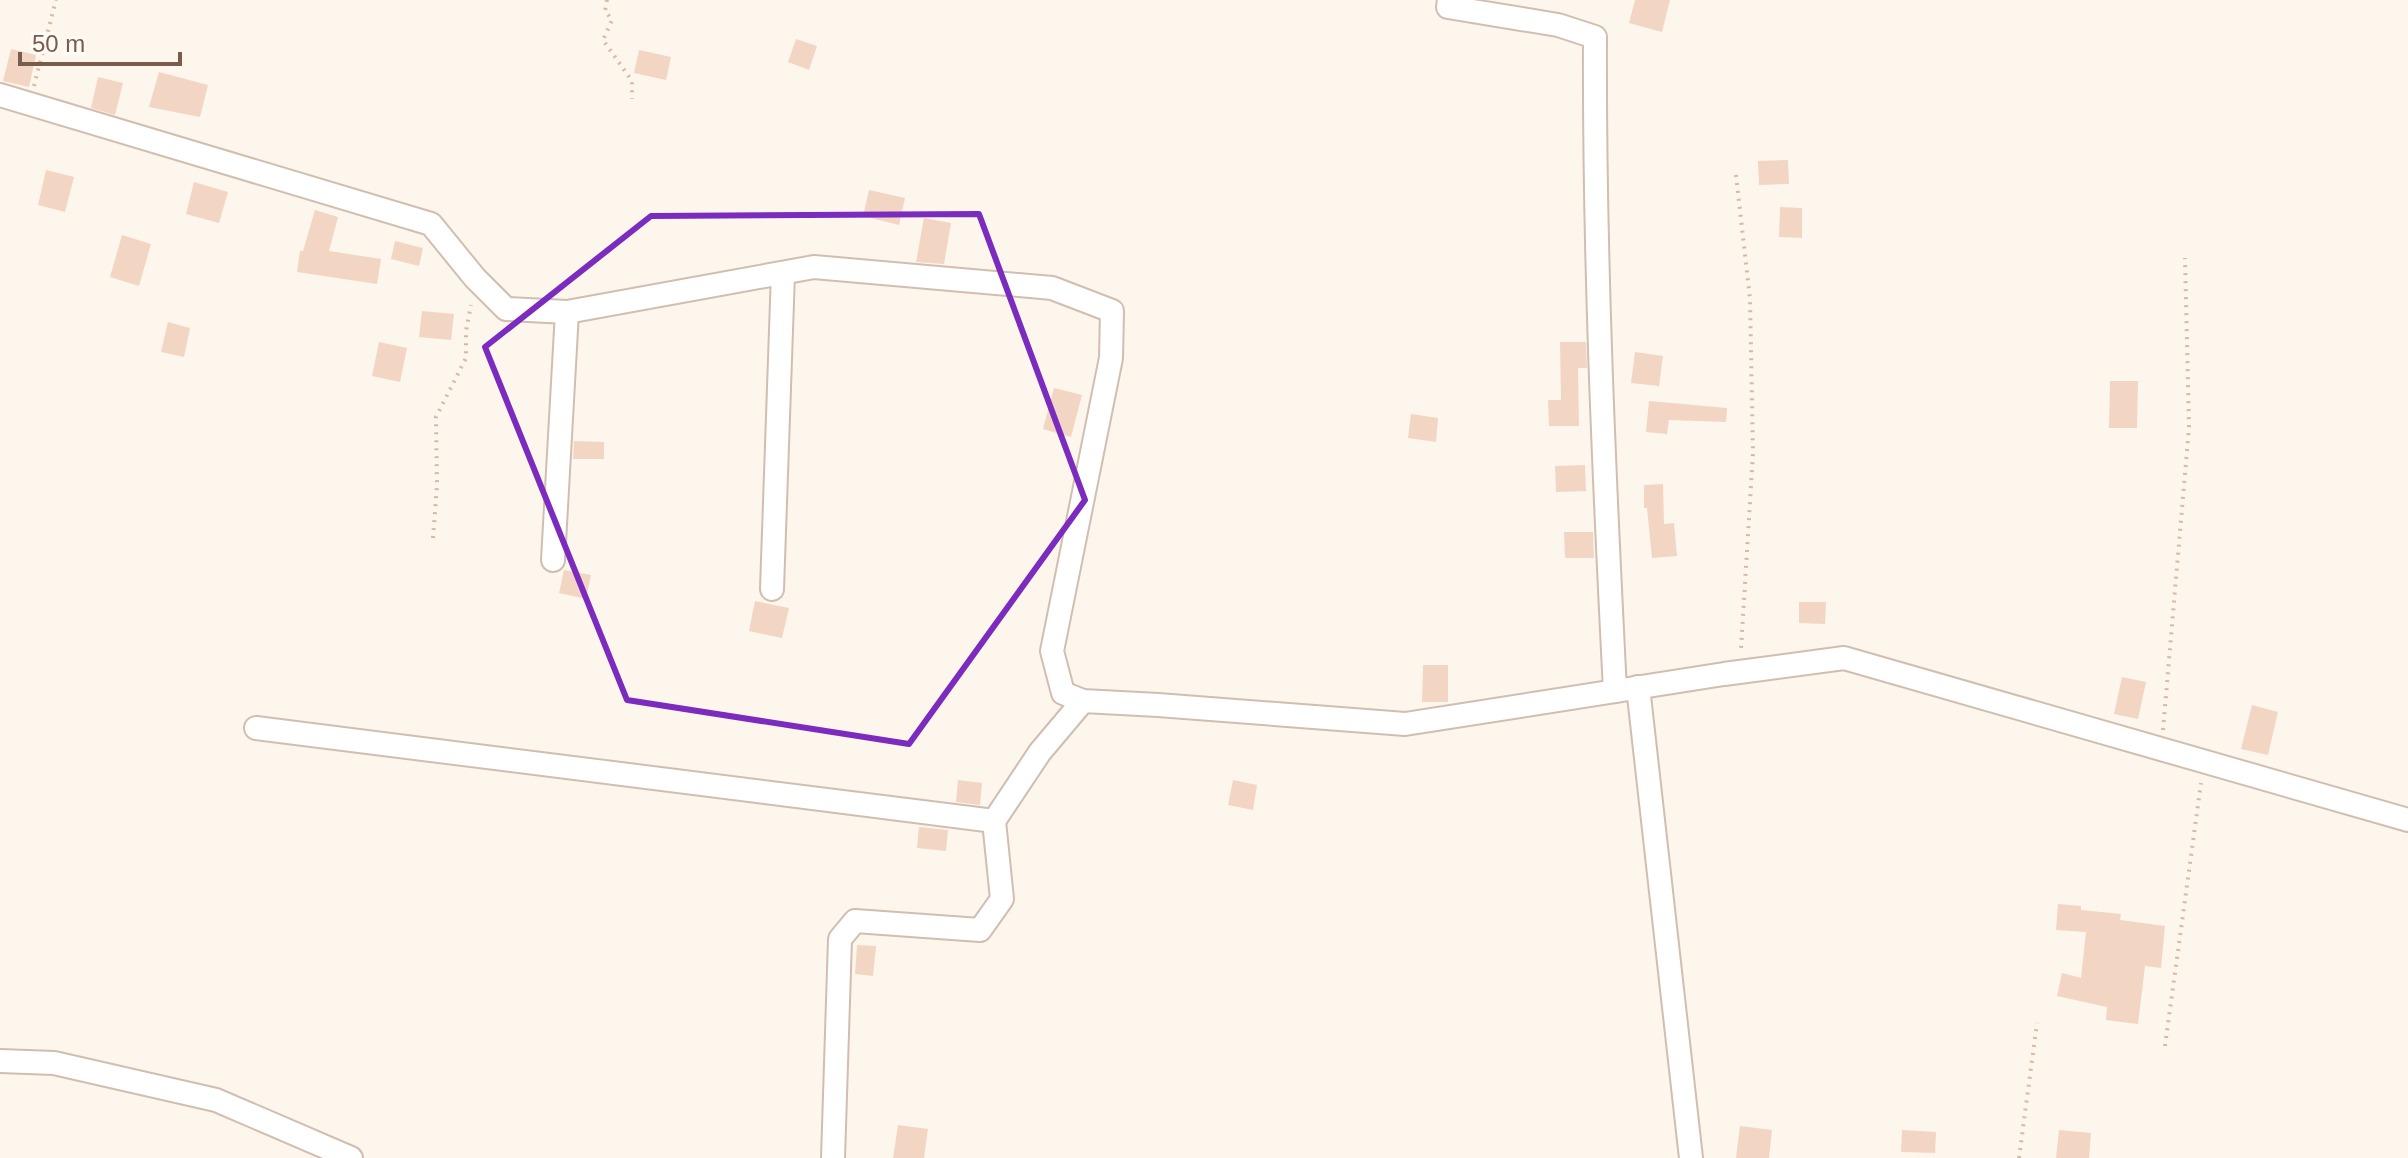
<svg xmlns="http://www.w3.org/2000/svg" width="2408" height="1158" font-family="Arial,sans-serif">
<rect width="100%" height="100%" fill="#fdf6ec"/>
<!-- building -->
<g fill="#f3d5c3">
<polygon points="1635,0 1670,0 1662,32 1629,23"/>
<polygon points="796,39 817,46 809,70 788,62"/>
<polygon points="11,49 36,55 29,87 3,81"/>
<polygon points="639,50 671,57 666,80 634,73"/>
<polygon points="159,72 208,85 200,117 149,107"/>
<polygon points="98,77 123,83 115,115 91,108"/>
<polygon points="1788,160 1789,184 1759,185 1758,161"/>
<polygon points="46,170 74,177 65,212 38,205"/>
<polygon points="194,182 228,192 219,223 186,214"/>
<polygon points="869,190 905,198 899,225 863,216"/>
<polygon points="1780,207 1802,208 1802,238 1779,237"/>
<polygon points="315,210 338,217 329,251 381,259 377,284 297,272 300,251 303,251"/>
<polygon points="924,218 951,223 944,264 916,262"/>
<polygon points="122,235 151,244 139,286 110,277"/>
<polygon points="395,241 423,248 419,266 391,259"/>
<polygon points="422,311 454,314 451,340 419,337"/>
<polygon points="168,322 190,328 184,357 161,352"/>
<polygon points="379,342 407,348 400,382 372,376"/>
<polygon points="1560,342 1586,342 1587,368 1578,368 1579,426 1549,426 1548,400 1561,400"/>
<polygon points="1635,352 1663,356 1659,386 1631,383"/>
<polygon points="2110,381 2138,381 2137,428 2109,428"/>
<polygon points="1054,388 1082,395 1071,437 1043,429"/>
<polygon points="1649,401 1727,408 1726,422 1669,420 1667,434 1646,432"/>
<polygon points="1411,414 1438,418 1436,442 1408,438"/>
<polygon points="574,441 604,442 604,459 573,459"/>
<polygon points="1585,465 1586,491 1556,492 1555,466"/>
<polygon points="1663,484 1664,524 1674,523 1677,556 1652,558 1647,508 1644,508 1644,485"/>
<polygon points="1564,532 1593,532 1594,558 1565,558"/>
<polygon points="564,570 591,575 586,599 559,593"/>
<polygon points="755,601 789,608 782,638 749,631"/>
<polygon points="1799,602 1826,602 1825,624 1799,623"/>
<polygon points="1423,665 1448,665 1448,702 1422,702"/>
<polygon points="2122,677 2146,682 2138,719 2114,714"/>
<polygon points="2252,705 2278,712 2268,755 2241,749"/>
<polygon points="958,780 982,783 980,805 956,802"/>
<polygon points="1233,780 1257,785 1253,810 1228,805"/>
<polygon points="919,827 948,830 946,851 917,848"/>
<polygon points="2058,904 2081,906 2081,910 2121,914 2120,920 2165,926 2161,968 2145,966 2138,1024 2106,1020 2107,1007 2057,996 2062,973 2081,978 2086,932 2056,930"/>
<polygon points="857,945 876,946 873,976 855,974"/>
<polygon points="898,1125 928,1129 924,1158 893,1158"/>
<polygon points="1740,1126 1772,1130 1769,1158 1736,1158"/>
<polygon points="1902,1130 1936,1132 1935,1153 1901,1152"/>
<polygon points="2059,1130 2091,1133 2089,1158 2056,1158"/>
</g>
<g fill="none" stroke-linecap="round" stroke-linejoin="round">
<defs>
<g id="minor">
<path d="M1449 0 1448 7 1558 25 1595 37C1594 255 1604 473 1615 691"/>
<polyline points="0,95 431,224 475,278 506,309 567,312 814,267 1052,288 1112,311 1111,358 1052,651 1063,693 1083,701 1158,705 1405,724 1724,674 1844,658 2408,820"/>
<polyline points="553,560 567,312"/>
<polyline points="772,589 783,273"/>
<polyline points="1638,687 1691,1158"/>
<polyline points="256,728 994,821"/>
<polyline points="0,1061 54,1063 216,1100 351,1158"/>
<polyline points="833,1158 840,939 855,921 980,930 1002,899 994,821 1040,752 1083,701"/>
</g>
</defs>
<!-- minor casing -->
<use href="#minor" stroke="#d1beb0" stroke-width="26"/>
<!-- path -->
<g stroke="#d9b8a5" stroke-width="4" stroke-dasharray="2 6" stroke-linecap="butt">
<polyline points="607,0 605,11 612,20 603,40 632,81 632,99"/>
<polyline points="34,86 56,0"/>
<polyline points="1736,175 1750,299 1753,453 1741,649"/>
<polyline points="433,538 437,485 436,417 466,358 466,331 471,305"/>
<polyline points="2163,730 2189,427 2185,258"/>
<polyline points="2165,1046 2201,783"/>
<polyline points="2019,1158 2037,1023"/>
</g>
<!-- minor -->
<use href="#minor" stroke="#fff" stroke-width="22"/>
</g>
<!-- marked area -->
<path fill="none" stroke="#7b2cbf" stroke-width="6" stroke-linejoin="round" d="M979 214 1085 500 909 744 627 700 485 347 651 216Z"/>
<!-- scale -->
<path d="M20 52v12h160v-12" fill="none" stroke="#7a5c4d" stroke-width="4"/>
<text x="32" y="52" font-size="24" fill="#7a5c4d" stroke="#fffaf3" stroke-width="6" paint-order="stroke">50 m</text>
</svg>
